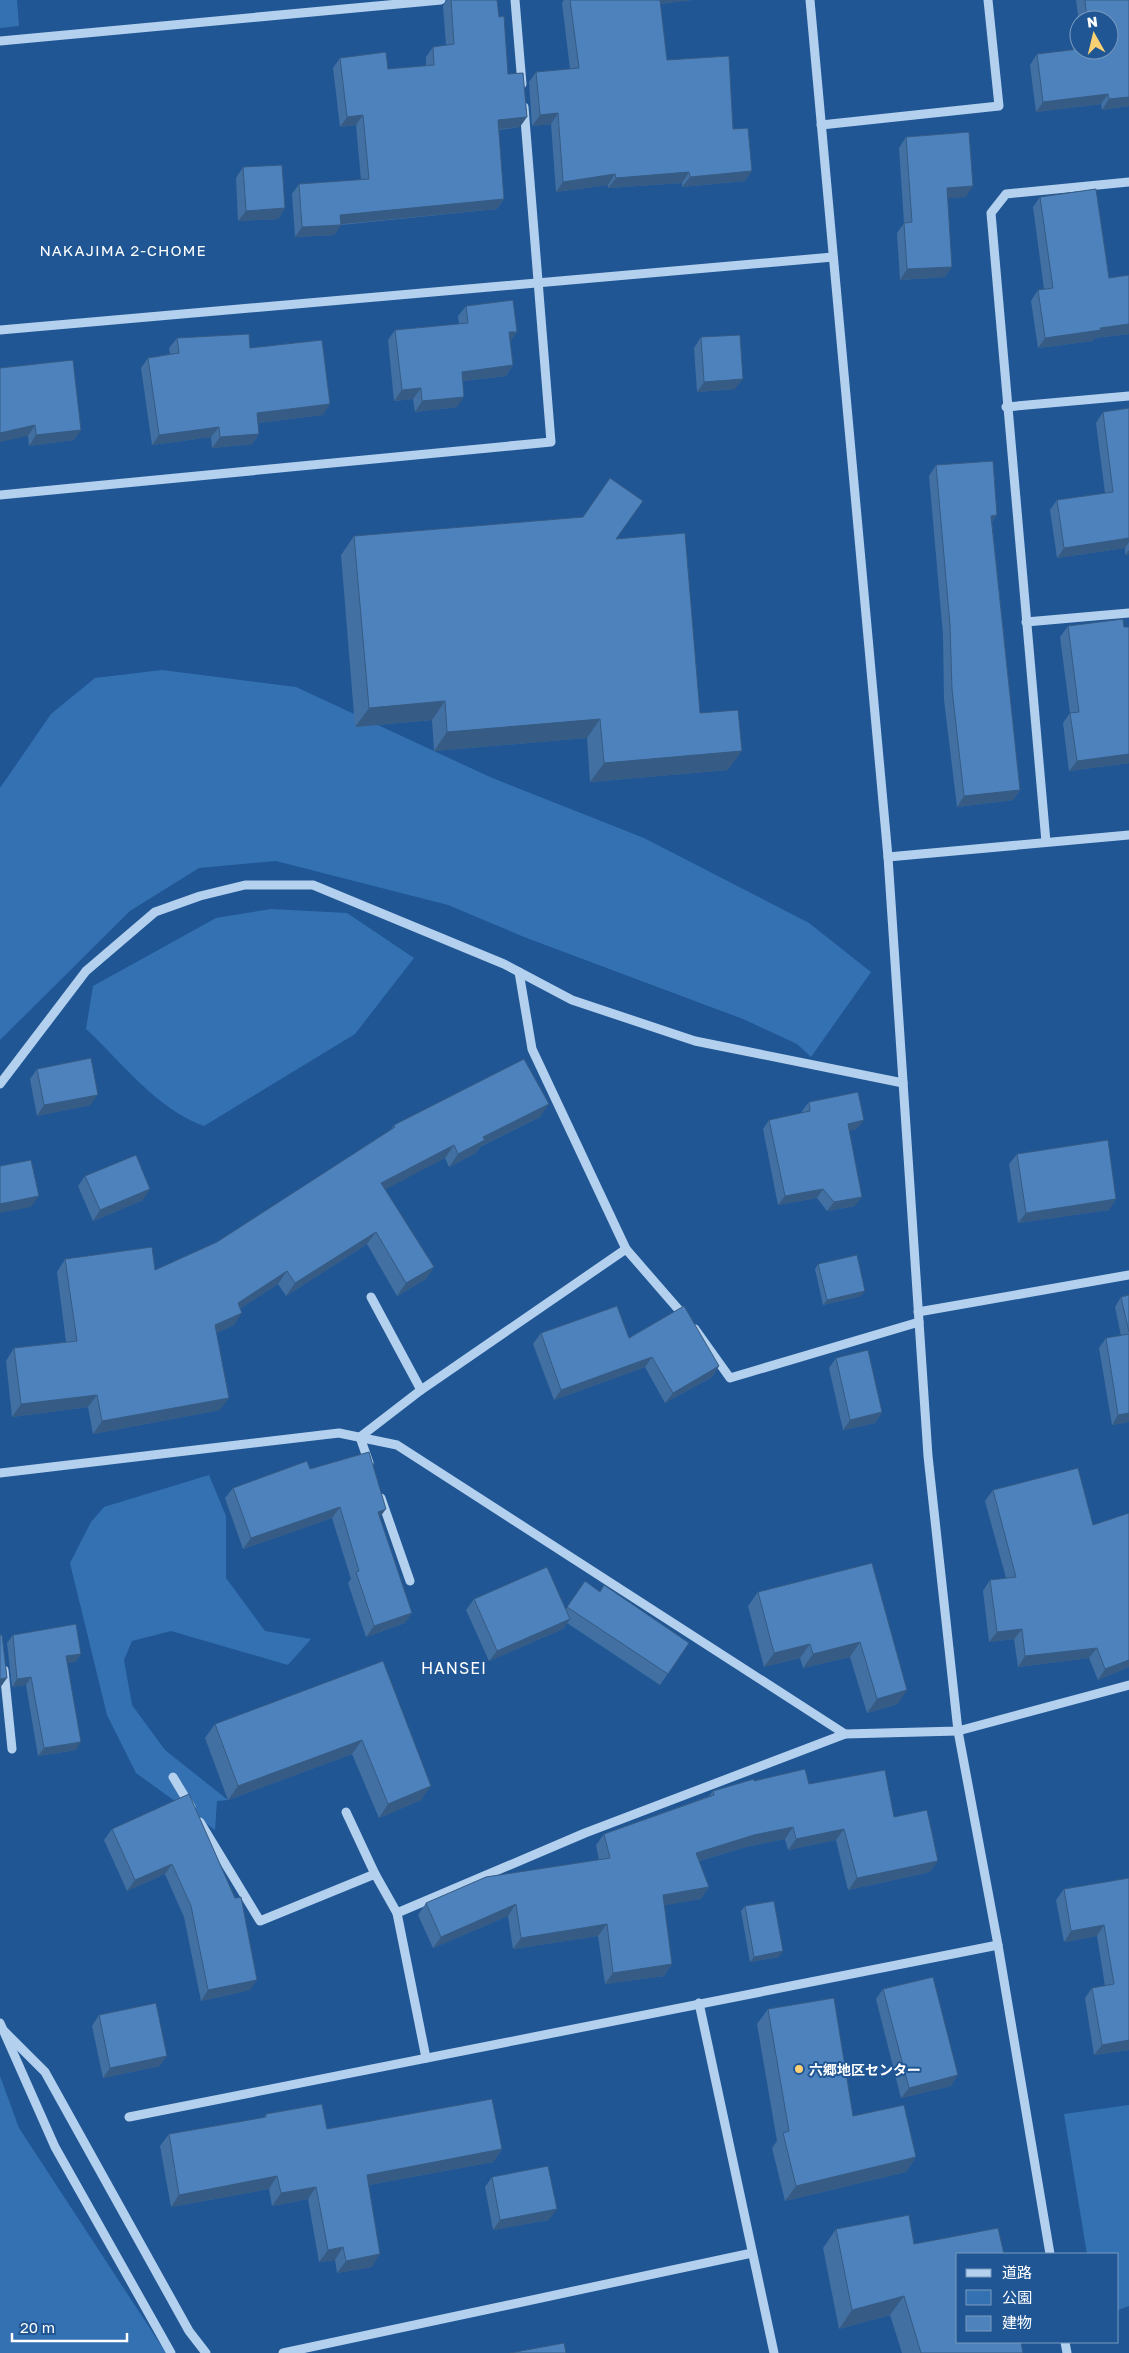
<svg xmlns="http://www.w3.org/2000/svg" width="1129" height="2353" font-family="'Golos Text','Noto Sans JP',sans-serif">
<rect width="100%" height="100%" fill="#205694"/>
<!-- green -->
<g fill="#3471b2">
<polygon points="0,0 17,0 19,26 0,28"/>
<polygon points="162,670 296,687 490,777 644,838 809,923 871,972 811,1057 797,1044 743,1019 524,937 448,905 276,861 199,868 130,911 0,1040 0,788 51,714 95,678"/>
<path d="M271 909 347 913 414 958 355 1034 204 1126C156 1109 122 1062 86 1029L93 986 216 918Z"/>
<polygon points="209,1475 226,1516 226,1578 265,1631 311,1639 288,1665 171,1631 132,1641 124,1660 132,1705 165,1750 228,1800 217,1801 215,1830 136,1773 107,1715 70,1563 91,1522 104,1507"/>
<polygon points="0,2076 19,2128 166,2353 0,2353"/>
<polygon points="1129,2105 1129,2306 1118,2310 1118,2254 1087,2254 1064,2114"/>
</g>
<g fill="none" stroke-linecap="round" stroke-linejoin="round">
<!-- minor -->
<g stroke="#b3d0ee" stroke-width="9">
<polyline points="515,0 522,84"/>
<polyline points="810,0 888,857 928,1456 958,1731 998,1945 1050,2254"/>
<polyline points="0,41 441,0"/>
<polyline points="821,125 999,106 988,0"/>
<polyline points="0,330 833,257"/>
<polyline points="1006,407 1129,396"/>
<polyline points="0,495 551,442 524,107"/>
<polyline points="1026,622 1129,613"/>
<polyline points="1046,842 991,213 1006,194 1129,182"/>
<polyline points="888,857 1129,835"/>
<polyline points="519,972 532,1049 626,1249"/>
<polyline points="0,1084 86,971 155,912 200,896 245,885 313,885 504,964 572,1000 695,1041 903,1083"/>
<polyline points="371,1297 421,1390 626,1249 685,1317"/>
<polyline points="918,1312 1129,1275"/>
<polyline points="695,1329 730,1378 919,1322"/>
<polyline points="369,1463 360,1437 421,1390"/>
<polyline points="0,1473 339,1433 397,1445 845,1734"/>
<polyline points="381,1498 410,1581"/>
<polyline points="4,1670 12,1749"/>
<polyline points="173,1777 191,1807"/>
<polyline points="346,1812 375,1874"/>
<polyline points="200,1822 260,1921 375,1874 397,1913"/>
<polyline points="699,2003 774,2353"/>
<polyline points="0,2023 55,2147 171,2353"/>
<polyline points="4,2031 45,2072 189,2331 206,2353"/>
<polyline points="426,2058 397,1913 585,1833 845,1734 958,1731 1129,1685"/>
<polyline points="129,2117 998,1945"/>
<polyline points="1065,2342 1067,2353"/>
<polyline points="283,2353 752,2253"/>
</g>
</g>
<!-- wall -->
<g fill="#4270a2">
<polygon points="447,0 497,0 499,17 508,74 520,127 499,130 504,199 497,209 341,225 334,235 295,237 292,194 299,184 361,180 356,125 340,127 333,68 340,58 388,69 426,66 426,57 433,47 446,45 443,6"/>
<polygon points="564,0 692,0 660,4 667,60 733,129 745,181 682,187 682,183 608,188 608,185 556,192 551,124 532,126 529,82 536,72 570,69 562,3"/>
<polygon points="1076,0 1129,0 1129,106 1102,110 1101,104 1036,112 1030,65 1037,54 1109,50 1109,20 1079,20 1079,23"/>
<polygon points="906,137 966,197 948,198 945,277 900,280 897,233 904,223 899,148"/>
<polygon points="243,167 285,208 278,219 238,221 236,178"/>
<polygon points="1040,197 1109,278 1129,275 1129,334 1095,338 1093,341 1038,348 1031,301 1038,290 1044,289 1033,207"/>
<polygon points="466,306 517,332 510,341 513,365 506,376 463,381 457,407 415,412 413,399 394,401 388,340 395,330 459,324 458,316"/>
<polygon points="701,337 735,389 697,392 694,348"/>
<polygon points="177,338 250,348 323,415 258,423 259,434 252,444 212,448 211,437 152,445 141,368 148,358 170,354 169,348"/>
<polygon points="0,368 74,440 29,446 28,436"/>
<polygon points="1129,408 1129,554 1125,555 1125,548 1057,558 1050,510 1057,500 1105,493 1096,423 1103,412"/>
<polygon points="936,465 997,515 992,522 1020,790 1013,800 957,807 944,700 943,635 929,476"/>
<polygon points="354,536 616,539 728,770 590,782 587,738 434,751 432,720 355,727 341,555"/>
<polygon points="1068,626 1124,627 1129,763 1069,771 1063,723 1070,713 1060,637"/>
<polygon points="37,1069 90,1105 37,1116 30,1079"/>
<polygon points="809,1102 857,1129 849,1131 855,1206 827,1211 817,1198 778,1205 763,1129 769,1120 802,1113 802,1111"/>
<polygon points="540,1117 480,1147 476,1153 449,1167 445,1158 385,1189 434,1267 426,1279 397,1296 367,1244 286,1296 278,1284 241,1308 234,1325 216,1333 220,1410 93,1434 88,1407 12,1417 6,1361 14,1348 66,1342 57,1272 65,1259 155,1270 217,1242 390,1131 394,1125"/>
<polygon points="1017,1154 1116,1199 1109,1210 1018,1223 1009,1164"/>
<polygon points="85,1176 143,1200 93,1221 78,1186"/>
<polygon points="818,1264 861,1296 823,1305 815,1269"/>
<polygon points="1129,1295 1129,1422 1112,1425 1099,1348 1106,1338 1121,1336 1115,1307 1121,1297"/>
<polygon points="541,1333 629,1338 719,1366 712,1377 665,1403 645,1367 554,1400 533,1344"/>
<polygon points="836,1358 882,1412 875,1423 843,1430 829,1368"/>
<polygon points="310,1469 380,1518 405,1623 366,1637 348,1583 351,1579 332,1518 243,1549 225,1498 233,1488"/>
<polygon points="993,1490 1093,1525 1129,1513 1129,1667 1098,1680 1089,1658 1018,1667 1014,1639 989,1642 983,1591 990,1580 1006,1578 985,1501"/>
<polygon points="872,1563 898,1704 867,1713 850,1657 803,1668 800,1658 764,1667 748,1606 758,1592"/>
<polygon points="585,1581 600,1592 604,1585 689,1643 660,1685 567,1623 563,1629 489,1661 466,1610 474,1599 566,1609"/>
<polygon points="13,1635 81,1654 75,1662 67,1663 76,1750 38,1756 26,1685 12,1687 7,1643"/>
<polygon points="383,1661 421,1800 379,1818 352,1754 228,1800 205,1738 215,1724"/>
<polygon points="754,1781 809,1784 894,1817 930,1872 848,1890 836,1840 788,1850 785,1839 746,1847 699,1861 701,1899 664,1905 672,1964 664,1976 605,1984 598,1936 513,1949 508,1916 433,1948 418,1915 426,1903 599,1860 596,1845 604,1834 709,1796 713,1791"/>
<polygon points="112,1829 235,1898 250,1990 201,2001 184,1917 165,1874 127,1891 104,1840"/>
<polygon points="1129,1878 1129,2050 1094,2055 1085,1998 1092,1988 1105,1986 1097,1936 1064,1942 1056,1900 1064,1889"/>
<polygon points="745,1906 779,1957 750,1962 741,1911"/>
<polygon points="883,1989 951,2086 901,2098 876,1999"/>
<polygon points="768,2009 853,2116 916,2157 906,2172 785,2201 772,2148 777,2141 757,2024"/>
<polygon points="99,2015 160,2066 103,2078 92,2026"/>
<polygon points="266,2114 327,2129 502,2149 493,2162 369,2185 372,2267 337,2273 335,2260 319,2262 308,2199 272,2206 269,2189 171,2207 160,2146 169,2134 263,2118"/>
<polygon points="492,2177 549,2220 493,2230 485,2187"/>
<polygon points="836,2229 1023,2353 902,2353 890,2315 839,2329 823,2248"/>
</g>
<!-- shaded-wall -->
<g fill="#365b84">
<polygon points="655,0 692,0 652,5"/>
<polygon points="1108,94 1101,104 1036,112 1043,102"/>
<polygon points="1129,97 1129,106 1102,110 1109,99"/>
<polygon points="558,113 551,124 532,126 540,115"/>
<polygon points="363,115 356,125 340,127 347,117"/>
<polygon points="527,117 520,127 491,130 498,120"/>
<polygon points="752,171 745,181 682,187 690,177"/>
<polygon points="689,172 682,183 608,188 616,178"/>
<polygon points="615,174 608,185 556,192 563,182"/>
<polygon points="973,186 966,197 940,199 947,188"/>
<polygon points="504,199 497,209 333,225 340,215"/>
<polygon points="285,208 278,219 238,221 246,211"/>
<polygon points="341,225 334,235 295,237 302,227"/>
<polygon points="952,267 945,277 900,280 907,269"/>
<polygon points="1129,324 1129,334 1095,338 1093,341 1038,348 1045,338 1100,328"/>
<polygon points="509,332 517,332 509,342"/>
<polygon points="513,365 506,376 454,382 462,372"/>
<polygon points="743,379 735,389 697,392 704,382"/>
<polygon points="421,388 413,399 394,401 402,390"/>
<polygon points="464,397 457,407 415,412 422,401"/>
<polygon points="330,404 323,415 250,424 257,413"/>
<polygon points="35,425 28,436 0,442 0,433"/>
<polygon points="219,427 211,437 152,445 159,435"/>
<polygon points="81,430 74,440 29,446 36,435"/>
<polygon points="259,434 252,444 212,448 220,437"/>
<polygon points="997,515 989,525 991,516"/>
<polygon points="1129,538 1129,542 1125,548 1057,558 1064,548"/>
<polygon points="1129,550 1129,554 1125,555"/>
<polygon points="445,701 432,720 355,727 369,708"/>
<polygon points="600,719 587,738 434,751 447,732"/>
<polygon points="742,751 728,770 590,782 604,763"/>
<polygon points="1129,754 1129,763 1069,771 1077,761"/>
<polygon points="1020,790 1013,800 957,807 964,796"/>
<polygon points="98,1095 90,1105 37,1116 44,1105"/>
<polygon points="549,1104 540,1117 480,1147 476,1153 449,1167 458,1154 483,1137"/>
<polygon points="864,1120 857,1129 841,1133 848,1124"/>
<polygon points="454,1145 445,1158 373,1196 381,1183"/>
<polygon points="150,1189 143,1200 93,1221 100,1210"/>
<polygon points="823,1189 817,1198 778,1205 785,1196"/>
<polygon points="39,1196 31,1207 0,1213 0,1204"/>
<polygon points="862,1197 855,1206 827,1211 834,1202"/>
<polygon points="1116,1199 1109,1210 1018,1223 1026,1213"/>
<polygon points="376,1232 367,1244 286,1296 295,1283"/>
<polygon points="434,1267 426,1279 397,1296 406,1283"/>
<polygon points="287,1271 278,1284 229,1316 238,1303"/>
<polygon points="865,1291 861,1296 823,1305 827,1300"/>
<polygon points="242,1313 234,1325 206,1338 215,1325"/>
<polygon points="652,1357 645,1367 554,1400 561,1390"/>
<polygon points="719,1366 712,1377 665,1403 673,1393"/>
<polygon points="97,1395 88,1407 12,1417 21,1404"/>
<polygon points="229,1398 220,1410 93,1434 102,1421"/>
<polygon points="882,1412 875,1423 843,1430 850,1420"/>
<polygon points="1129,1413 1129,1422 1112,1425 1118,1415"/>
<polygon points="340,1507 332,1518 243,1549 251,1538"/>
<polygon points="386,1509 378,1520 378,1512"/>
<polygon points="412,1613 405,1623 366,1637 374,1626"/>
<polygon points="570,1619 563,1629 489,1661 497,1651"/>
<polygon points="1022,1629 1014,1639 989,1642 997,1632"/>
<polygon points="860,1642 850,1657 803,1668 813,1654"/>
<polygon points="810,1644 800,1658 764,1667 774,1653"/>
<polygon points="1097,1648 1089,1658 1018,1667 1025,1656"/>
<polygon points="81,1654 75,1662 61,1664 66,1656"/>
<polygon points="1129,1660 1129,1667 1098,1680 1105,1669"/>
<polygon points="31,1677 26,1685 12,1687 17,1679"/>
<polygon points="7,1678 0,1688 0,1679"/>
<polygon points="907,1690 898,1704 867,1713 877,1699"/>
<polygon points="362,1740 352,1754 228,1800 238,1786"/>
<polygon points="81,1742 76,1750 38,1756 44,1748"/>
<polygon points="431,1786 421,1800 379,1818 388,1804"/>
<polygon points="793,1827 785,1839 746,1847 688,1864 696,1853 754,1835"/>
<polygon points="844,1829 836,1840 788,1850 796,1839"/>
<polygon points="938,1861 930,1872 848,1890 857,1878"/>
<polygon points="172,1864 165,1874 127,1891 135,1880"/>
<polygon points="709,1887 701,1899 655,1907 663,1895"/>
<polygon points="516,1904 508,1916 433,1948 441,1937"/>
<polygon points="607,1924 598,1936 513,1949 521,1938"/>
<polygon points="1104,1925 1097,1936 1064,1942 1071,1931"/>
<polygon points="783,1951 779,1957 750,1962 754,1957"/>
<polygon points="672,1964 664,1976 605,1984 613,1973"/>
<polygon points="257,1980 250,1990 201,2001 208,1990"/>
<polygon points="1129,2040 1129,2050 1094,2055 1102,2045"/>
<polygon points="167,2056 160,2066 103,2078 110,2068"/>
<polygon points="958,2075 951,2086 901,2098 909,2088"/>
<polygon points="502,2149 493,2162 358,2187 367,2175"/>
<polygon points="916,2157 906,2172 785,2201 796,2186"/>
<polygon points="277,2176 269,2189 171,2207 179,2195"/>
<polygon points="316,2187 308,2199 272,2206 281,2193"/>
<polygon points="557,2209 549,2220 493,2230 500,2220"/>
<polygon points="343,2247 335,2260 319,2262 328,2250"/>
<polygon points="380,2254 372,2267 337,2273 346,2261"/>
<polygon points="904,2296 890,2315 839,2329 852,2310"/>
</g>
<!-- building -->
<g fill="#4d82bc" stroke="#365b84">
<polygon points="451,0 497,0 499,17 504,16 508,74 523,73 527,117 498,120 504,199 340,215 341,225 302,227 299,184 369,179 363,115 347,117 340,58 386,52 388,69 434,65 433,47 454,44"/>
<polygon points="570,0 660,0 667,60 729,56 733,129 748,128 752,171 690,177 689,172 616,178 615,174 563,182 558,113 540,115 536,72 579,68"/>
<polygon points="1085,0 1129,0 1129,97 1109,99 1108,94 1043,102 1037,54 1079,49 1079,50 1109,50 1109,20 1087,20"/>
<polygon points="969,132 973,186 947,188 952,267 907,269 904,223 912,222 906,137"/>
<polygon points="282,165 285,208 246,211 243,167"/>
<polygon points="1096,189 1109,278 1129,275 1129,324 1100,328 1101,330 1045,338 1038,290 1053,288 1040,197"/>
<polygon points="513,300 517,332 509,332 513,365 462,372 464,397 422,401 421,388 402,390 395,330 468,323 466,306"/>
<polygon points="249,334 250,348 322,340 330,404 257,413 259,434 220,437 219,427 159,435 148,358 179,353 177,338"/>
<polygon points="740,335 743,379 704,382 701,337"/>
<polygon points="73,360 81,430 36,435 35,425 0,433 0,368"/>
<polygon points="1129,408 1129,538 1064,548 1057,500 1113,492 1103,412"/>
<polygon points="993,461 997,515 991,516 1020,790 964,796 952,689 950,625 936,465"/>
<polygon points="610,478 643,501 616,539 685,533 700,713 738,710 742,751 604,763 600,719 447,732 445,701 369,708 354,536 583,517"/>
<polygon points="1123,619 1124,627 1129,627 1129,754 1077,761 1070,713 1079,712 1068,626"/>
<polygon points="91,1058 98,1095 44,1105 37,1069"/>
<polygon points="524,1059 549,1104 483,1137 485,1140 458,1154 454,1145 381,1183 434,1267 406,1283 376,1232 295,1283 287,1271 238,1303 242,1313 215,1325 229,1398 102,1421 97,1395 21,1404 14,1348 77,1341 65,1259 152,1247 155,1270 217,1242 395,1127 394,1125"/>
<polygon points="858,1092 864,1120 848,1124 862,1197 834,1202 823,1189 785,1196 769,1120 810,1111 809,1102"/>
<polygon points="1108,1140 1116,1199 1026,1213 1017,1154"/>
<polygon points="136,1155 150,1189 100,1210 85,1176"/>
<polygon points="31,1160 39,1196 0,1204 0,1166"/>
<polygon points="857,1255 865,1291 827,1300 818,1264"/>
<polygon points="1129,1295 1129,1332 1121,1297"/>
<polygon points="617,1306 629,1338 684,1306 719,1366 673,1393 652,1357 561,1390 541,1333"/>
<polygon points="1129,1334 1129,1413 1118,1415 1106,1338"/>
<polygon points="868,1350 882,1412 850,1420 836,1358"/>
<polygon points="369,1452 386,1509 378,1512 412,1613 374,1626 356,1572 359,1571 340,1507 251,1538 233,1488 307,1461 310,1469"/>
<polygon points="1078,1468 1093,1525 1129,1513 1129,1660 1105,1669 1097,1648 1025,1656 1022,1629 997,1632 990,1580 1016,1577 993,1490"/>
<polygon points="872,1563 907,1690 877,1699 860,1642 813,1654 810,1644 774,1653 758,1592"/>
<polygon points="547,1567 570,1619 497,1651 474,1599"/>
<polygon points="585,1581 600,1592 604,1585 689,1643 668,1674 567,1607"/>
<polygon points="76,1624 81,1654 66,1656 81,1742 44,1748 31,1677 17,1679 13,1635"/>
<polygon points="0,1635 2,1635 7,1678 0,1679"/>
<polygon points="383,1661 431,1786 388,1804 362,1740 238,1786 215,1724"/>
<polygon points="805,1769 809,1784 885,1770 894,1817 927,1810 938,1861 857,1878 844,1829 796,1839 793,1827 754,1835 696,1853 709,1887 663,1895 672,1964 613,1973 607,1924 521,1938 516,1904 441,1937 426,1903 486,1877 610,1858 604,1834 714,1795 713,1791 754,1779 754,1781"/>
<polygon points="189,1794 235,1898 241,1897 257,1980 208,1990 191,1906 172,1864 135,1880 112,1829"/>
<polygon points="1129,1878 1129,2040 1102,2045 1092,1988 1114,1984 1104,1925 1071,1931 1064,1889"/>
<polygon points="774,1901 783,1951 754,1957 745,1906"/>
<polygon points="933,1977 958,2075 909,2088 883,1989"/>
<polygon points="834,1998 853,2116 904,2105 916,2157 796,2186 783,2133 789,2131 768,2009"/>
<polygon points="156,2003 167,2056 110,2068 99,2015"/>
<polygon points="492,2099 502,2149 367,2175 380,2254 346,2261 343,2247 328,2250 316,2187 281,2193 277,2176 179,2195 169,2134 266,2117 266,2114 322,2104 327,2129"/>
<polygon points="548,2166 557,2209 500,2220 492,2177"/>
<polygon points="909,2215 914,2244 998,2228 1004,2254 958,2254 958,2342 1021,2342 1023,2353 921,2353 904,2296 852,2310 836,2229"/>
<polygon points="564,2343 566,2353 510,2353"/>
</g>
<!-- markers -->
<circle fill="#fbd074" stroke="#205694" stroke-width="2" cx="799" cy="2069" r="5"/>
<g text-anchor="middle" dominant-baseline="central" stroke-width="4" stroke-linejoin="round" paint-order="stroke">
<!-- poi labels -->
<g font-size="14" font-weight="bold" fill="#fff" stroke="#205694" text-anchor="start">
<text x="809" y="2069">六郷地区センター</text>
</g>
<!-- neighbourhood labels -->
<g font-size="15" letter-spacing="1" fill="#fff" stroke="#205694">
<text x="123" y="250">NAKAJIMA 2-CHOME</text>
</g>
<!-- quarter labels -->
<g font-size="16" letter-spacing="1" fill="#fff" stroke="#205694">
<text x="454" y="1668">HANSEI</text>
</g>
</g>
<!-- legend -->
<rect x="956" y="2253" width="162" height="90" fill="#205694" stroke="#799abf"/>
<rect x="966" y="2269" width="25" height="8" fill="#b3d0ee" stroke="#799abf"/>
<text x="1002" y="2278" font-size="15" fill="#ffffff">道路</text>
<rect x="966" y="2290" width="25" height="15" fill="#3471b2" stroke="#799abf"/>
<text x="1002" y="2303" font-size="15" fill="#ffffff">公園</text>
<rect x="966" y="2316" width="25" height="15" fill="#4d82bc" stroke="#799abf"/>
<text x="1002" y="2328" font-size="15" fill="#ffffff">建物</text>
<!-- north arrow -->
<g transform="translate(1094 35) rotate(352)"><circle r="24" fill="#205694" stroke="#799abf"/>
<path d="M0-4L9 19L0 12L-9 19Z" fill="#fbd074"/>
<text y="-8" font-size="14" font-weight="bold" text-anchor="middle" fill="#ffffff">N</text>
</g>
<!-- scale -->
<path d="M12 2333v8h115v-8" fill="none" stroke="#ffffff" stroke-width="2.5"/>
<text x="20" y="2333" font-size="15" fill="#ffffff" stroke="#205694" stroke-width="4" paint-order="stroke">20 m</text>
</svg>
